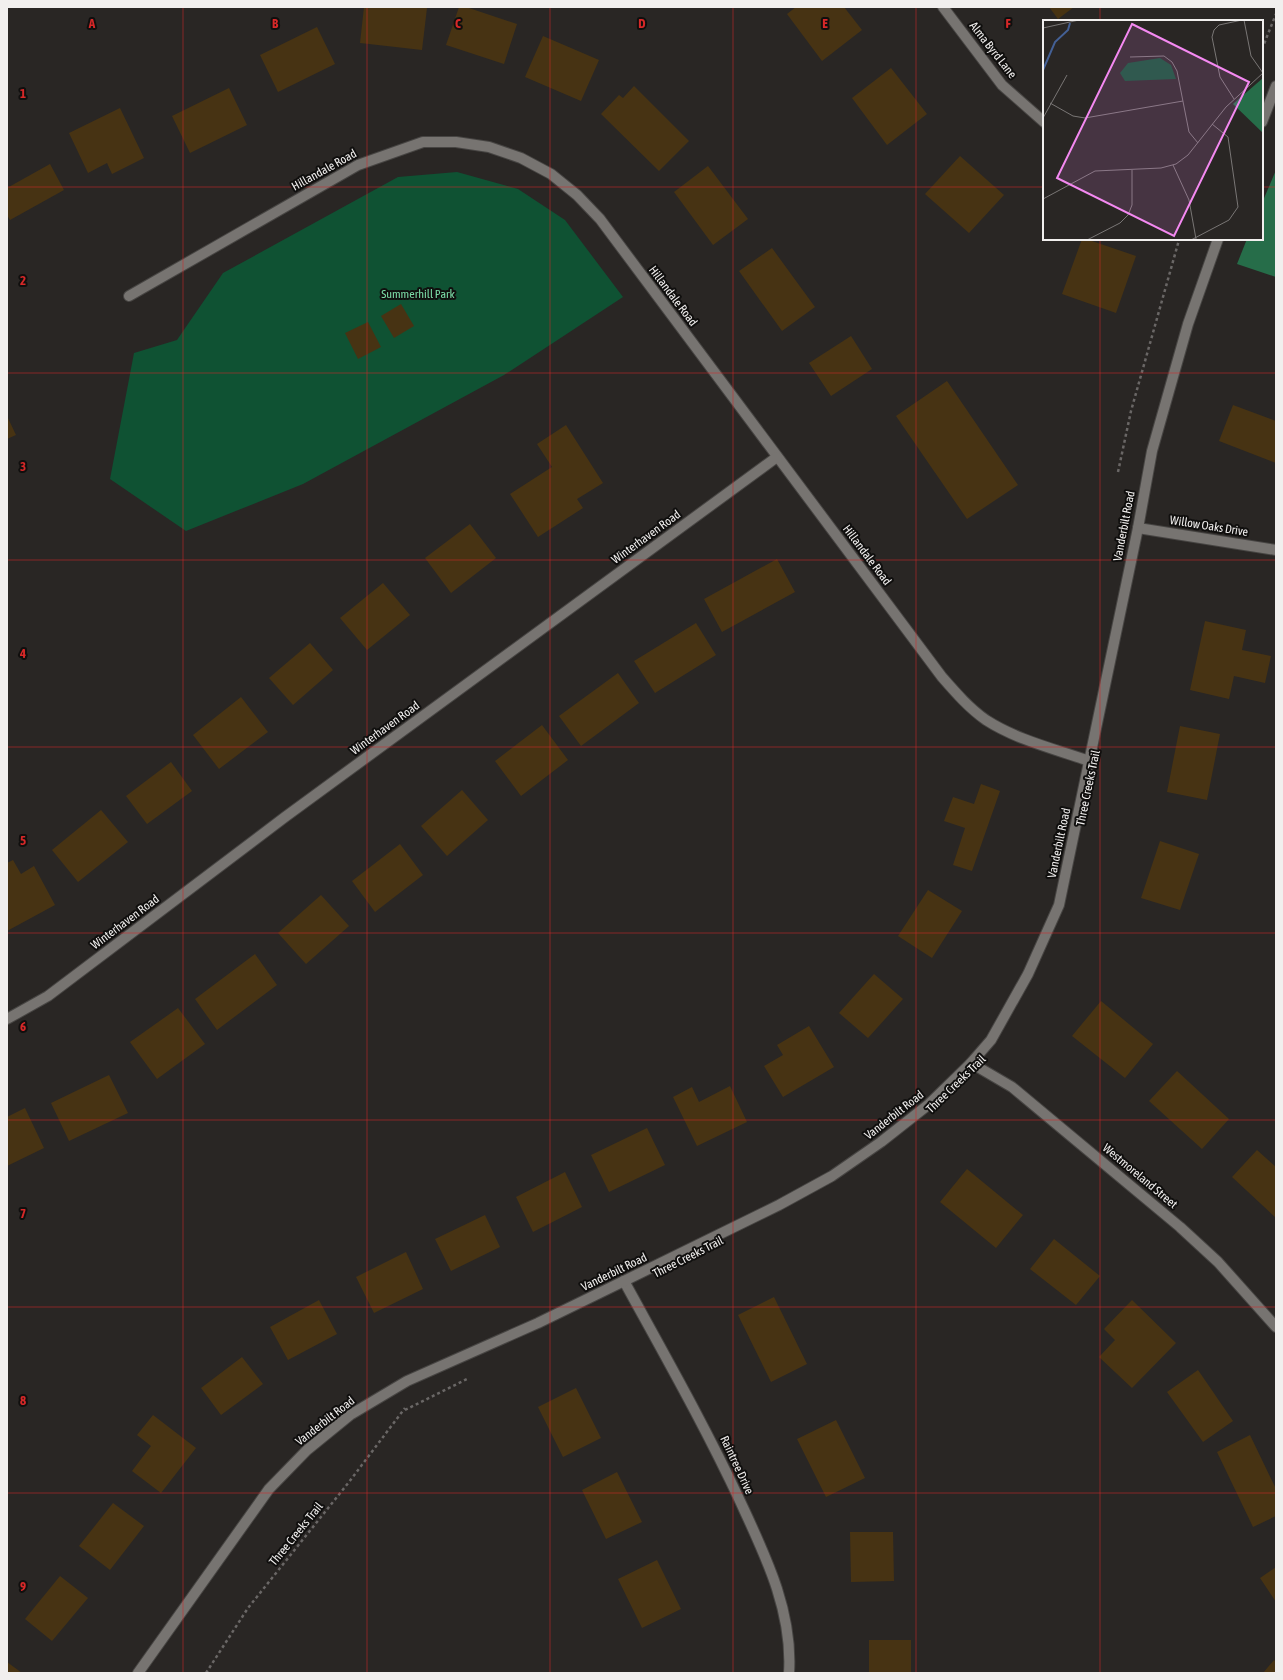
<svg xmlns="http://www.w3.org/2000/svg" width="1283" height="1680" font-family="'Asap Condensed',sans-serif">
<rect width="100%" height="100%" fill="#292624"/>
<!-- green -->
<polygon fill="#0f5233" points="457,172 518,189 565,220 623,297 504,375 303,484 186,531 110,479 134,353 177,340 223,273 398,177"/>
<!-- forest -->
<polygon fill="#266d49" points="1276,170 1276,277 1237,264 1247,239 1262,239 1262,203"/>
<!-- building -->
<g fill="#473313">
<polygon points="364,7 427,8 422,50 360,43"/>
<polygon points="459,7 466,7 517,24 504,64 446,45"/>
<polygon points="796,7 844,7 862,30 822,61 787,14"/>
<polygon points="1049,7 1074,7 1058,19"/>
<polygon points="317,27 335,64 278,92 260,55"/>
<polygon points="543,36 599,60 581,101 525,77"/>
<polygon points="891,68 927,114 887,145 852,98"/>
<polygon points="634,86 689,141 659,171 601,114 619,95 623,98"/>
<polygon points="229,88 247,125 190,153 172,116"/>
<polygon points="120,108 144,158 112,174 107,163 88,173 69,133"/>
<polygon points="960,156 1004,195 969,233 925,194"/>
<polygon points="50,164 64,190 10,220 7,215 7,188"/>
<polygon points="708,166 748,219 713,245 674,192"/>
<polygon points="1082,239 1086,239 1136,256 1116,313 1062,294"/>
<polygon points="772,248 815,307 782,331 739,271"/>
<polygon points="401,304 414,326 394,338 381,316"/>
<polygon points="368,322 381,347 358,359 345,333"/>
<polygon points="851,336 872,369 831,396 809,363"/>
<polygon points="947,381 1018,485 967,519 896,416"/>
<polygon points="1233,405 1276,421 1276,463 1219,441"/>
<polygon points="7,416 16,435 7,439"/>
<polygon points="566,425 603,483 577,499 583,508 538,537 510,494 552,467 537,444"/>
<polygon points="470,524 496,558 451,593 425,558"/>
<polygon points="777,559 795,592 722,632 704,599"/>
<polygon points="383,583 410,615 367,650 340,618"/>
<polygon points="1205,621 1246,630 1242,650 1271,656 1265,683 1234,676 1229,699 1190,690"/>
<polygon points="696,623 716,655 655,693 634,661"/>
<polygon points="310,643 333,670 293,705 269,678"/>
<polygon points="618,673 639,703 581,746 559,716"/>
<polygon points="241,697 268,732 219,769 193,735"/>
<polygon points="542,725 568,760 521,796 495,761"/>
<polygon points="1180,726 1220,734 1207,800 1167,792"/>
<polygon points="171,762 192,791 147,824 126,796"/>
<polygon points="981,784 1000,791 972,871 953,865 965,828 944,821 953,797 974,804"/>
<polygon points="462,790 488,820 447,856 421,826"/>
<polygon points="101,810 128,842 78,882 52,850"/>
<polygon points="1160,841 1199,854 1180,910 1141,898"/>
<polygon points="400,844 423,875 375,912 352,881"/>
<polygon points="13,860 21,874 34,866 55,905 7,931 7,863"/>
<polygon points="928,890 962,911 932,958 898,936"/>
<polygon points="321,895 349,926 306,964 278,933"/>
<polygon points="255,954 277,985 217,1030 195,999"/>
<polygon points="874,974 903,999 868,1038 839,1013"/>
<polygon points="1101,1001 1153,1044 1125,1078 1072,1036"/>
<polygon points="178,1008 205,1044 157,1079 130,1042"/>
<polygon points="809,1026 834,1067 783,1097 764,1066 783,1055 777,1045"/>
<polygon points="1177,1071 1229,1119 1202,1149 1149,1101"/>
<polygon points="109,1075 128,1113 69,1141 51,1103"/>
<polygon points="730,1086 747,1122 697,1146 673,1097 692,1087 699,1102"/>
<polygon points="25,1108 44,1148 7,1166 7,1117"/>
<polygon points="647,1128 665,1165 609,1192 591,1155"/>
<polygon points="1257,1150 1276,1167 1276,1218 1232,1177"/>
<polygon points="967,1169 1023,1215 996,1248 940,1202"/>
<polygon points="565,1172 582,1207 533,1232 516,1197"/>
<polygon points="485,1215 500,1247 451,1271 435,1239"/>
<polygon points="1054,1239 1100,1276 1076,1305 1030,1269"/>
<polygon points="406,1252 423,1289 374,1313 356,1277"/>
<polygon points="774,1297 807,1364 771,1382 738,1315"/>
<polygon points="319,1300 337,1334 288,1360 270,1327"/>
<polygon points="1132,1300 1176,1343 1132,1388 1099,1357 1115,1340 1104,1329"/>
<polygon points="242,1357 263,1384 221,1415 201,1388"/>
<polygon points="1198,1370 1233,1421 1203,1442 1167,1392"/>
<polygon points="576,1388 601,1438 563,1457 538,1407"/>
<polygon points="153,1415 196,1448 161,1493 132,1471 151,1446 137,1435"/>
<polygon points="836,1420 865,1478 826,1497 797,1439"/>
<polygon points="1250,1435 1276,1489 1276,1516 1253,1527 1217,1452"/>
<polygon points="617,1472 642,1522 606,1539 582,1490"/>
<polygon points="113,1503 144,1526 110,1570 79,1546"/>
<polygon points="850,1532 893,1532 894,1581 851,1582"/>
<polygon points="657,1560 681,1609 642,1628 618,1579"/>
<polygon points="1276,1567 1276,1602 1260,1578"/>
<polygon points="60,1576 88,1598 52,1641 25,1619"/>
<rect x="869" y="1640" width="42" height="33"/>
<polygon points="1274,1660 1276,1662 1276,1673 1263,1673"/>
<polygon points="7,1662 22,1673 7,1673"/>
</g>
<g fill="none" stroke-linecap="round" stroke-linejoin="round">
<defs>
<g id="minor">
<polyline points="943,7 1002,85 1044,122"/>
<polyline points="1262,122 1276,86"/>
<path d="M129 296 358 165 423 142H456L489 147 521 158 551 174 577 195 600 219 942 677C956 693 969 708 986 720 1017 740 1055 749 1089 761"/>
<polyline points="1138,528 1276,550"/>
<polyline points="7,1019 48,996 285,817 777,457"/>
<polyline points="971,1063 1012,1087 1180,1227 1218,1262 1276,1327"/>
<path d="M624 1281C664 1354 705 1426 740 1501 765 1555 793 1611 789 1673"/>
<polyline points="138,1673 269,1489 307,1450 350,1415 407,1381 538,1323 624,1281 779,1205 832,1176 881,1142 928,1105 971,1063 991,1040 1028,974 1059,905 1138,528 1152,451 1188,324 1218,239"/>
</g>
</defs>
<!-- minor casing -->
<use href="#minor" stroke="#474543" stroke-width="12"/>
<!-- path -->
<g stroke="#6a6766" stroke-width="2.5" stroke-dasharray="3 3" stroke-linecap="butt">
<polyline points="1262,49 1276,14"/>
<polyline points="1118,472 1131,411 1179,240"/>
<polyline points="405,1410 469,1378"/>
<polyline points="206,1673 248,1608 349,1482 405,1408"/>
</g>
<!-- minor -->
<use href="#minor" stroke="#777471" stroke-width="10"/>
</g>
<!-- grid -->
<path fill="none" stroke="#d62828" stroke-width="1" stroke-opacity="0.55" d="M183 7V1673M367 7V1673M550 7V1673M733 7V1673M916 7V1673M1100 7V21M7 187H1044M1262 187H1276M1100 239V1673M7 373H1276M7 560H1276M7 747H1276M7 933H1276M7 1120H1276M7 1307H1276M7 1493H1276"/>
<g text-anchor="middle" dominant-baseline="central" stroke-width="4" stroke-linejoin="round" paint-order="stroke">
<!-- street labels -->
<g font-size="12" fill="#f1efee" stroke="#100f0e">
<text transform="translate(993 50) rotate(52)">Alma Byrd Lane</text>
<text transform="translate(324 170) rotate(-29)">Hillandale Road</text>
<text transform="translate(673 296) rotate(53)">Hillandale Road</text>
<text transform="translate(1124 526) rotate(-79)">Vanderbilt Road</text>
<text transform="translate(1209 526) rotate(9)">Willow Oaks Drive</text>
<text transform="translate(646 537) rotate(-36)">Winterhaven Road</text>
<text transform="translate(867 555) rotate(53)">Hillandale Road</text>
<text transform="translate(385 728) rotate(-36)">Winterhaven Road</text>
<text transform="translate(1088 788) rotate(-78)">Three Creeks Trail</text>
<text transform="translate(1059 843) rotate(-78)">Vanderbilt Road</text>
<text transform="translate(125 922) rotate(-37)">Winterhaven Road</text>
<text transform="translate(956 1084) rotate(-44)">Three Creeks Trail</text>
<text transform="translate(894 1115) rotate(-38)">Vanderbilt Road</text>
<text transform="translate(1140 1176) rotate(40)">Westmoreland Street</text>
<text transform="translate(688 1257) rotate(-27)">Three Creeks Trail</text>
<text transform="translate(614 1272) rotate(-26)">Vanderbilt Road</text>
<text transform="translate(325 1421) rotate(-38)">Vanderbilt Road</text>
<text transform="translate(737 1465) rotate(65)">Raintree Drive</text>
<text transform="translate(296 1534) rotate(-51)">Three Creeks Trail</text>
</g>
<!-- park labels -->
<g font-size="12" fill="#7bdda7" stroke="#100f0e">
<text x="418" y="294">Summerhill Park</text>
</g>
</g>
<!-- overview -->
<g transform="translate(1043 20)">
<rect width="220" height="220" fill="#292624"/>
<path d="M117 38 128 45 133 59 82 61 77 53 85 43Z" fill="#0f5233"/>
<path d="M220 58V113L190 84Z" fill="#266d49"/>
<path fill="none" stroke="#446095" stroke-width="2" d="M0 50 12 22 25 10 27 3"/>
<path fill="none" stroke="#797675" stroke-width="1" d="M0 8 36 0M87 37 121 36 129 42 134 51 146 112 155 123M191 79 177 57 169 17 171 10 176 5 199 0M7 83 30 96 42 98 140 81M0 98 24 55M130 145 146 180 153 219M0 179 52 151 118 148 133 144 145 135 183 87 220 53 208 36 201 0M44 220 77 203 85 195 89 185V150M148 220 186 200 195 187 185 117 169 104"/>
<path fill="#f489f1" fill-opacity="0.15" stroke="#f489f1" stroke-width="2" d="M89 4 206 62 131 216 14 158Z"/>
<rect width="220" height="220" fill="none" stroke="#f1efee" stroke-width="2"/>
</g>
<g font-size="13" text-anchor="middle" font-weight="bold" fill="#d62828" stroke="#100f0e" stroke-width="4" stroke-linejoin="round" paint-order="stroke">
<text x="92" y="28">A</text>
<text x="275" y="28">B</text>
<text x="458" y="28">C</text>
<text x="642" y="28">D</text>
<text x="825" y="28">E</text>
<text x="1008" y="28">F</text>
<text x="23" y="98">1</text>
<text x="23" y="285">2</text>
<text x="23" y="471">3</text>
<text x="23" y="658">4</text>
<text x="23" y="845">5</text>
<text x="23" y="1031">6</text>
<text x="23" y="1218">7</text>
<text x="23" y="1405">8</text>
<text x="23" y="1591">9</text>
</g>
<!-- border -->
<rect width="1283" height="1680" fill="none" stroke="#f1efee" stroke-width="16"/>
</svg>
